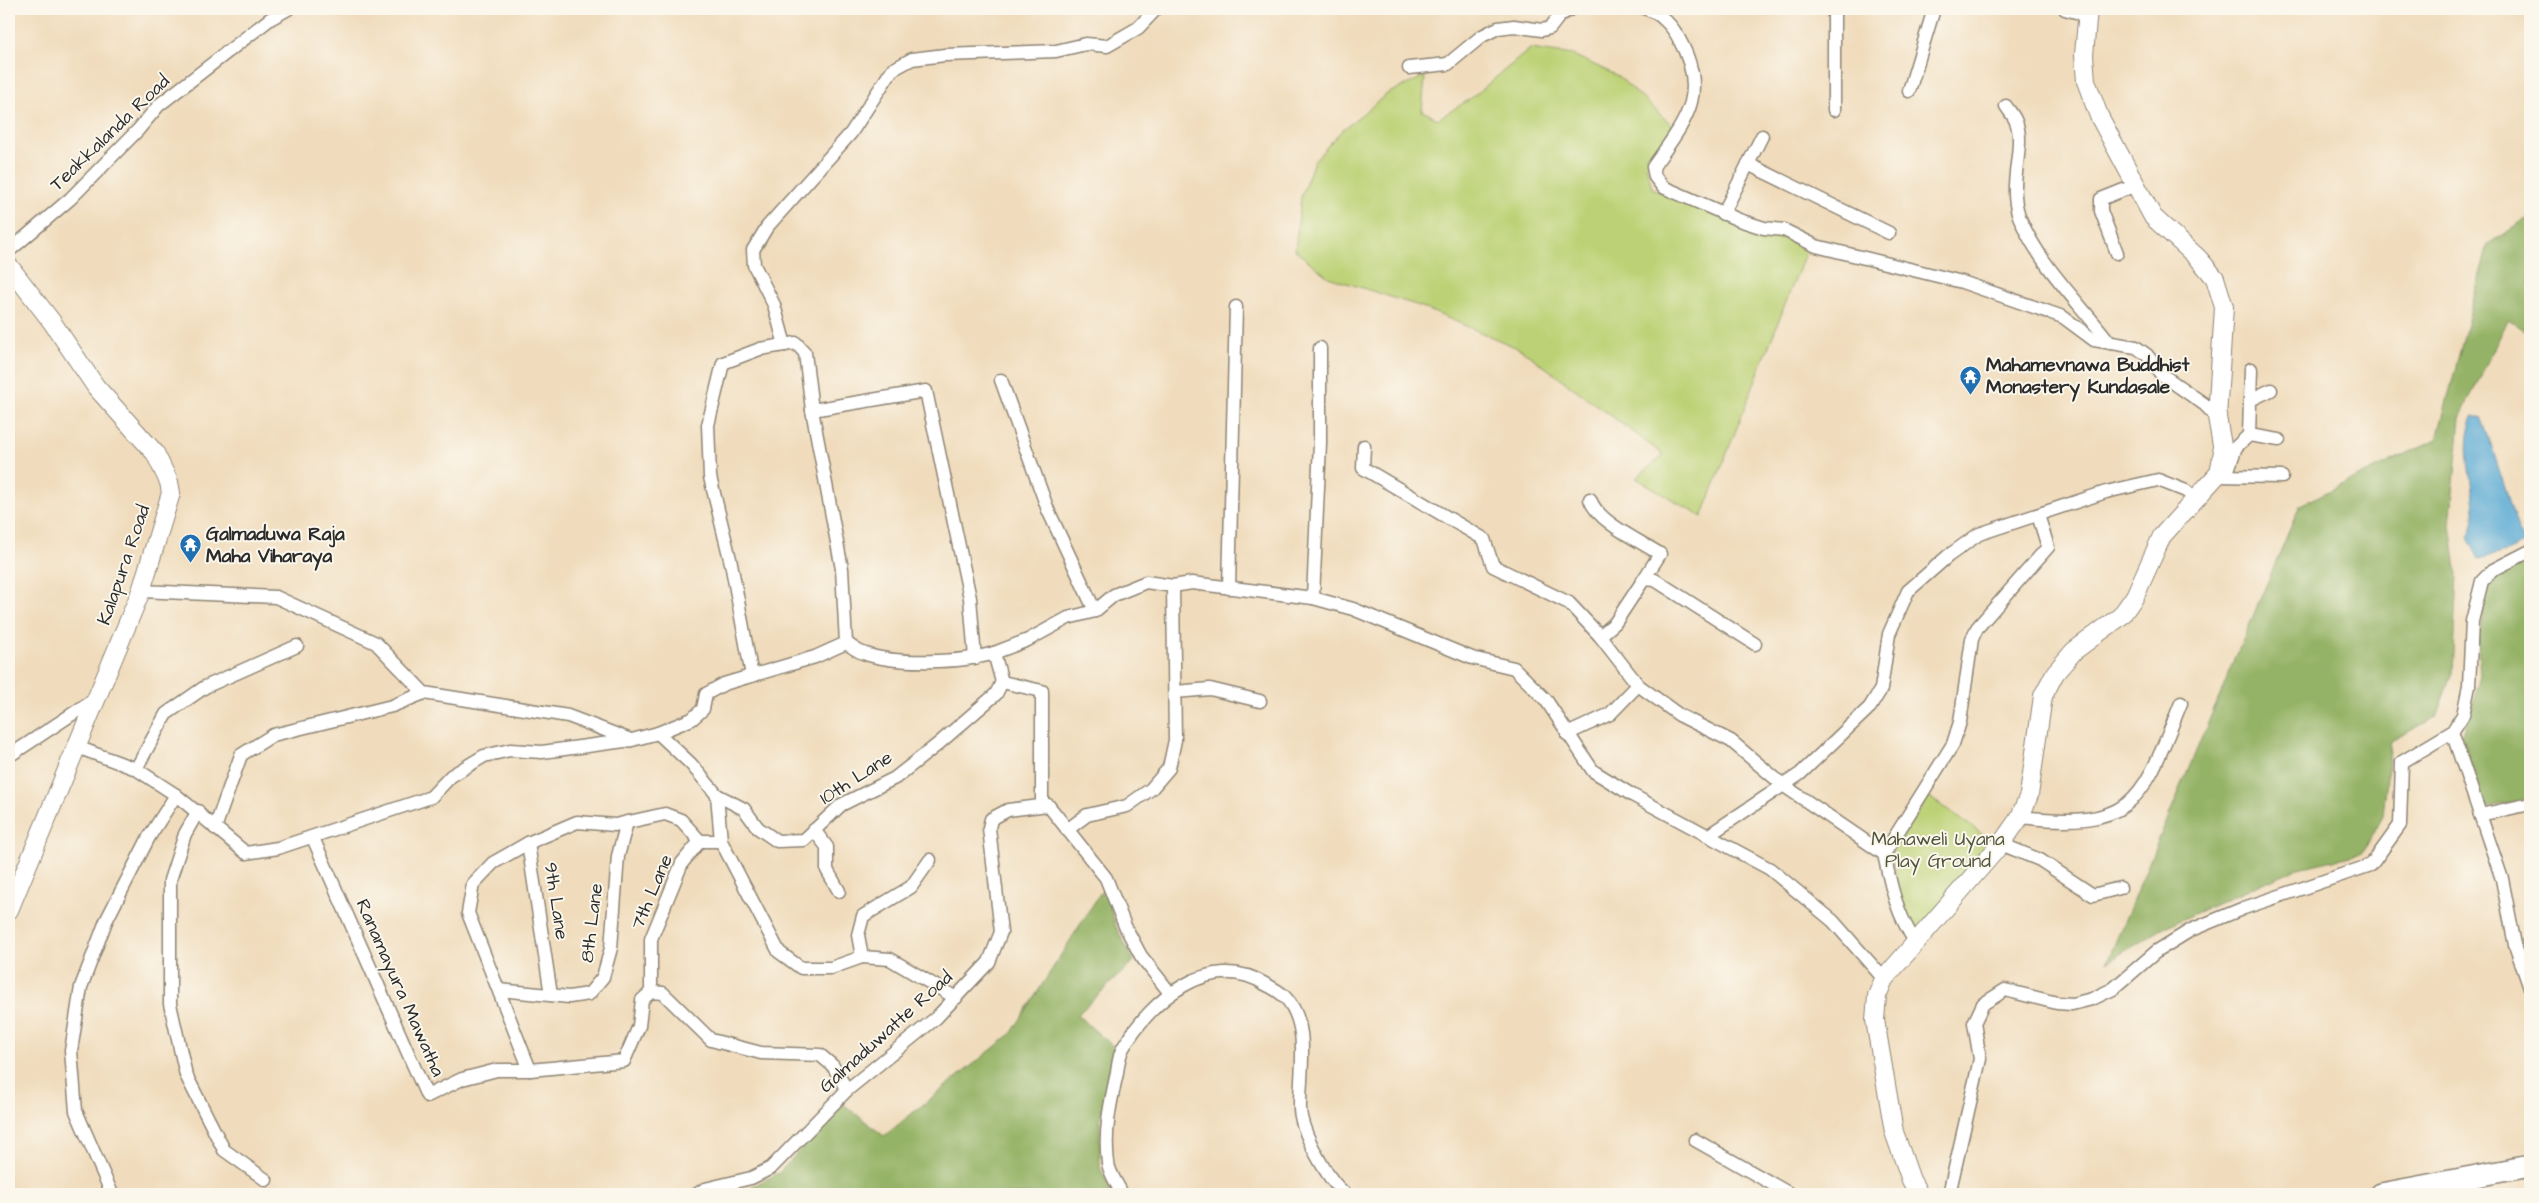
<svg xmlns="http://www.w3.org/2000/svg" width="2539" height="1203" font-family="'Architects Daughter',sans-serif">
<rect width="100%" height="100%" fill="#fbf7ec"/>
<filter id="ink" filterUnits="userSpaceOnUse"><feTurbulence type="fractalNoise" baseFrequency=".02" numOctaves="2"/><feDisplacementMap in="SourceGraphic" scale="10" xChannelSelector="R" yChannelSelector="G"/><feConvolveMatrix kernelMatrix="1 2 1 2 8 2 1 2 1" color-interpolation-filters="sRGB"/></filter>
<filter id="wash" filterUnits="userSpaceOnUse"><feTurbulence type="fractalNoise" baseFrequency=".0096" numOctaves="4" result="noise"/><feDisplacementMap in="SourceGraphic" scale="20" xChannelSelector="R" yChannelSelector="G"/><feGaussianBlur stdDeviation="1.12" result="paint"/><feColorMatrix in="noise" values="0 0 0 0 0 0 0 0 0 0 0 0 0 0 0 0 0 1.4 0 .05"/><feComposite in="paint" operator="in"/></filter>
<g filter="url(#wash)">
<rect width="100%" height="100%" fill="#f0dcbc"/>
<!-- green -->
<g fill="#bcd174" stroke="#747e50">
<polygon points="1530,49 1573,55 1618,76 1673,126 1646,165 1652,188 1760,234 1783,237 1806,251 1702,517 1636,478 1664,455 1522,350 1419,306 1328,277 1295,250 1301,197 1314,161 1341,131 1387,94 1425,76 1422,111 1438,119 1470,99"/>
<polygon points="1929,797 1991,840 1916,934 1903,911 1891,852"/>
</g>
<!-- forest -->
<g fill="#95b366" stroke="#606f48">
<polygon points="2530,217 2530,334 2508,320 2460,418 2450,525 2457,575 2452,673 2436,717 2391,741 2383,815 2363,853 2295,869 2167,926 2107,962 2300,505 2437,439 2488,244"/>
<polygon points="2530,559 2530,798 2485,808 2461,735 2471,711 2480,675 2478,644 2487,587 2499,575"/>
<polygon points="1104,887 1116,927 1134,961 1077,1015 1114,1047 1100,1119 1100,1168 1113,1194 751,1194 751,1187 779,1173 842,1103 884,1136 1011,1034"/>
</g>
<!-- water -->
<path fill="#59a9d3" stroke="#426a7f" d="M2473 417H2481L2487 432 2523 544 2506 552 2479 559 2468 538C2471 530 2475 519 2474 511 2473 479 2460 447 2473 417Z"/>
</g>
<g filter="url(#ink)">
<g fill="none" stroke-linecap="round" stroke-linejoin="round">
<defs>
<g id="street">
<path d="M1646 9C1660 12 1673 27 1679 39 1710 95 1685 121 1653 167L1655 177 1663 187 1739 220 1764 228 1784 230 1816 246 1962 282 2063 317 2094 340 2136 347 2147 355 2161 374 2204 404 2217 417"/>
<polyline points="1834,9 1834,110"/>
<polyline points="2065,9 2087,15"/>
<polyline points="1409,68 1448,64 1482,36 1498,28 1514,26 1542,30 1550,28 1560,15 1571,9"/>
<polyline points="1909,91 1934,9"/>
<path d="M2006 106C2009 111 2014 116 2016 122 2026 147 2007 183 2019 216 2038 264 2080 303 2110 343"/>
<polyline points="1748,164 1889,233"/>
<polyline points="1723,214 1762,136"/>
<polyline points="9,251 70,199 138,130 159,105 270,19 288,9"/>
<polyline points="2117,253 2101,211 2101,199 2136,185"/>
<polyline points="785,345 774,305 754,265 753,250 767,227 851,133 892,70 912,59 945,55 1056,51 1086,44 1107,46 1138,28 1156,9"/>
<polyline points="1001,380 1048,510 1095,611"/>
<polyline points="2250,400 2271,390"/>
<polyline points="812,410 926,391 970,598 975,658"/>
<polyline points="2249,435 2279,440"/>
<path d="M1364 446 1363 468 1484 539 1493 566 1569 603 1600 636 1638 685 1679 715 1731 741 1783 785 1884 854C1891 887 1897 915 1916 943"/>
<polyline points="2219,473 2228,470 2236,447 2249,435 2251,369"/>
<polyline points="2217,476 2282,477"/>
<path d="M1590 499C1597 522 1640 541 1660 554L1644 579"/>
<polyline points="1229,588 1236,307"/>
<polyline points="141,591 276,597 376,643 424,693 568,716 631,740"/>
<polyline points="1313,598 1320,443 1320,348"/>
<polyline points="1600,636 1615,623 1644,579 1655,580 1755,644"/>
<polyline points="994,653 1028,640 1068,618 1095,611 1114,595 1146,582 1173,586 1192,583 1313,598 1353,609 1472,658 1514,668 1546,700 1593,771 1632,795 1770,869 1833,921 1884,979"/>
<polyline points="752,676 731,563 710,477 708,425 723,363 760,349 796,343 805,353 812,410 842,569 846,643"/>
<polyline points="1002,682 1042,691 1042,805"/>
<polyline points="1175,692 1210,689 1260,701"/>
<polyline points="2452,732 2502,879 2515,945 2530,988"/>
<polyline points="658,733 691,764 717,795 744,809 758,828 777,841 804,840 841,805 895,778 937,745 996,694 1002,682"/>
<polyline points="1567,734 1610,714 1638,685"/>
<path d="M77 747 136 769 176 795 246 853 278 848 431 797 451 776 484 756 510 750 542 752 632 740 658 733 692 719 703 709 706 694 724 684 815 657 846 643C851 646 857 651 863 653 894 665 962 663 994 653L1002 682"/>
<polyline points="9,756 95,699"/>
<polyline points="136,769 166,714 205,687 297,646"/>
<polyline points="717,795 721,841 779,952 801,968 831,968 862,957 890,959 956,998"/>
<polyline points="198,811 185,834 170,880 170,1004 186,1075 224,1150 266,1180"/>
<polyline points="2480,815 2530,804"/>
<path d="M2020 817C2136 830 2141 802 2181 703"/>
<polyline points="215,828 241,755 273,735 392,706 424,693"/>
<polyline points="814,830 827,847 827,870 839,891"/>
<polyline points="1067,830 1087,815 1127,806 1151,789 1169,768 1175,740 1173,586"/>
<polyline points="1709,835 1800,774 1870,707 1881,689 1889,634 1908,591 1948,556 1979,534 2106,492 2158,480 2186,491 2196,499"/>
<polyline points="313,838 427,1096 462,1079 497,1070 530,1070 624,1061 639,1026 642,1000 651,992 663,993 711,1040 761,1053 820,1055 833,1066 847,1090"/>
<polyline points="528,843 551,995"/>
<polyline points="2001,844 2040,860 2093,895 2120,888"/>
<polyline points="1884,854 1953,744 1960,722 1972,639 1977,628 2048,547 2038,515"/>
<polyline points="862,957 858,935 863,916 911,887 930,860"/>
<polyline points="499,990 569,997 589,994 603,977 611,948 618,856 627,822"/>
<polyline points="651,992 651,939 682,863 700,841"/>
<polyline points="530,1070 468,913 473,884 493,863 528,843 577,822 615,825 665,814 681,820 700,841 721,841"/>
<polyline points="1695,1140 1790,1194"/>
<polyline points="112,1194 76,1111 71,1051 81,987 106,921 149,837 176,795"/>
<polyline points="697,1194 705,1189 751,1178 771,1168 847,1090 936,1018 989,962 1001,932 989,828 991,819 1008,810 1048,805 1106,878 1125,926 1141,956 1170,993"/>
<path d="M1122 1194C1118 1185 1109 1173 1108 1163 1104 1132 1110 1104 1117 1073 1118 1065 1119 1055 1123 1048 1150 1001 1210 950 1265 984 1271 987 1279 991 1284 996 1312 1023 1299 1074 1300 1109 1301 1131 1328 1182 1346 1194"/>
<polyline points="1949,1194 1980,1059 1974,1023 1983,1004 2005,990 2057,1003 2072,1004 2092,999 2113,989 2157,951 2191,930 2244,908 2371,865 2400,825 2402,762 2452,732 2463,715 2469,686 2472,621 2482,581 2493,570 2530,551"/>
</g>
<g id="secondary">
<polyline points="9,266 52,322 96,387 155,453 169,482 171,493 141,591 9,910"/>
<polyline points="1919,1194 1911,1180 1894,1132 1875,1020 1877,996 1884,979 2001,844 2020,817 2029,795 2043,696 2055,673 2074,651 2121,616 2135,596 2162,536 2219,473 2223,451 2217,417 2224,307 2215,278 2199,259 2153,217 2099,116 2086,81 2084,55 2088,9"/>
</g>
<polyline id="highway" points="2381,1194 2530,1166"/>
</defs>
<!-- street casing -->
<use href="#street" stroke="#8e8474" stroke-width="15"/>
<!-- secondary casing -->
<use href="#secondary" stroke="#8e8474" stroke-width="20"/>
<!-- highway casing -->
<use href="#highway" stroke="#8e8474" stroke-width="24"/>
<!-- street -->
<use href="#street" stroke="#fff" stroke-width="12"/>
<!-- secondary -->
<use href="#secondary" stroke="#fff" stroke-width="18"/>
<!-- highway -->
<use href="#highway" stroke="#fff" stroke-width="21"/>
</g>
</g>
<!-- icons -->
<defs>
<symbol id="temple-pin" viewBox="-11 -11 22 30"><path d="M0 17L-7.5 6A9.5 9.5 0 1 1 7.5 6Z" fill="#1f6fb2" stroke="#fbf7ec"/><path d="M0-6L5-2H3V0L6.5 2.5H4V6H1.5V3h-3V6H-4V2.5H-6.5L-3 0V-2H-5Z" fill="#fff"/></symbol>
</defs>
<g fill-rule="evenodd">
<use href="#temple-pin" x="1958" y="364" width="25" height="34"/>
<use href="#temple-pin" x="178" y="532" width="25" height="34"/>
</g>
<g text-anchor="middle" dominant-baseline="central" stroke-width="4" stroke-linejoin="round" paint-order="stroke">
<!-- street labels -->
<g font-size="19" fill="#2b2b2b" stroke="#fbf7ec">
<text transform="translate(110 133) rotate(-44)">Teakkalanda Road</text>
<text transform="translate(124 565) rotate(-71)">Kalapura Road</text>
<text transform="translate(856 778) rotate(-33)">10th Lane</text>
<text transform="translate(652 892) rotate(-67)">7th Lane</text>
<text transform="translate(556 901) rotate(81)">9th Lane</text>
<text transform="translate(592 923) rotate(-83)">8th Lane</text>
<text transform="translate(400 988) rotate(66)">Ranamayura Mawatha</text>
<text transform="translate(886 1032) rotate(-42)">Galmaduwatte Road</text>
</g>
<!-- poi labels -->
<g font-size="19" font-weight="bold" fill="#2b2b2b" stroke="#fbf7ec" text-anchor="start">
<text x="1986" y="365">Mahamevnawa Buddhist<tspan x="1986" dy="22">Monastery Kundasale</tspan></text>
<text x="206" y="534">Galmaduwa Raja<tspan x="206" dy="22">Maha Viharaya</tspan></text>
</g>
<!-- park labels -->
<g font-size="19" fill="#4f543d" stroke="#fbf7ec">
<text x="1938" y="839">Mahaweli Uyana<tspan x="1938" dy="22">Play Ground</tspan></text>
</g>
</g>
<!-- margin -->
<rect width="2539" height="1203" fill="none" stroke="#fbf7ec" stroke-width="30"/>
</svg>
